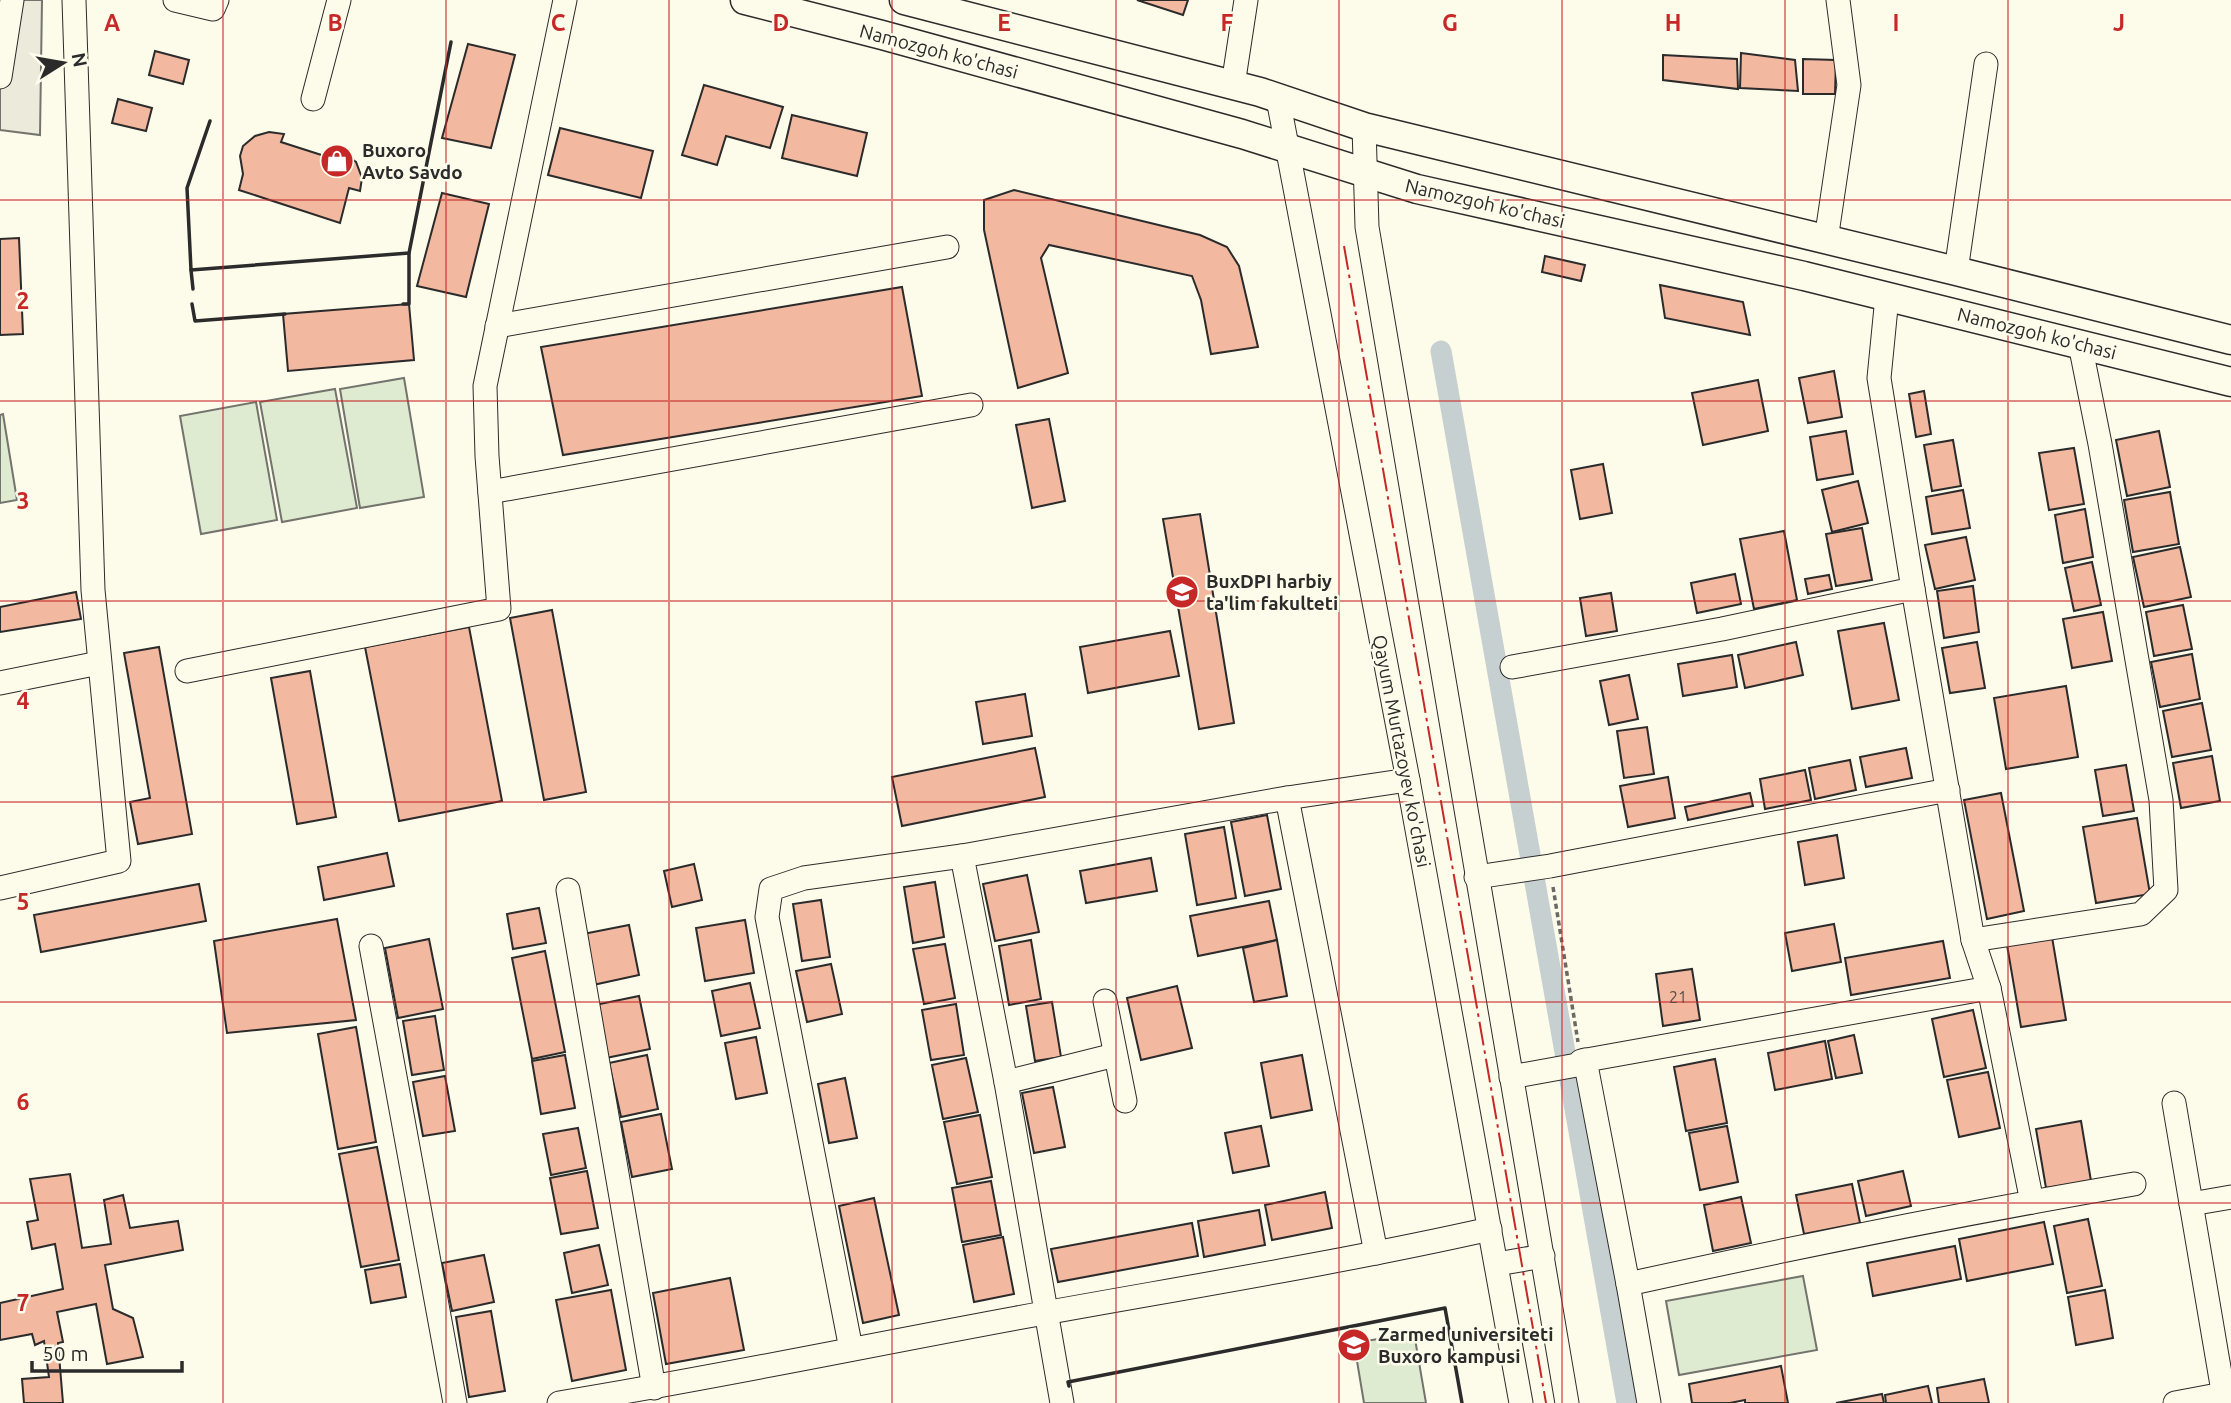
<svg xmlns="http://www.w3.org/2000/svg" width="2231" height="1403" font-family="Ubuntu,sans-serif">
<rect width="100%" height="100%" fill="#fdfbea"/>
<!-- green -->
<g fill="#deebd1" stroke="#74746e" stroke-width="2">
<polygon points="404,378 424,497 360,508 340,389"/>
<polygon points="335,389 357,508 282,522 260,402"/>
<polygon points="256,402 277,520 201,534 180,416"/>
<polygon points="3,414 17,500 0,503 0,415"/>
<polygon points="1803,1276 1817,1350 1679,1375 1666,1301"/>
<polygon points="1414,1333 1426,1403 1364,1403 1354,1343"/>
</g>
<!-- parking -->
<polygon fill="#eceadb" stroke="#74746e" stroke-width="2" points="0,0 42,0 40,135 0,130"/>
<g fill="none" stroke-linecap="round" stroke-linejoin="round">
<!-- canal -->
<polyline stroke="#c7d0d0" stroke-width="21" points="1441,351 1627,1403"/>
</g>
<!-- building -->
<g fill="#f2b8a0" stroke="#2b2b2b" stroke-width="2">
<polygon points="1137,0 1188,0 1183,15"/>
<polygon points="468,44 515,55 491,148 442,138"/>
<polygon points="155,51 189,60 183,84 149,75"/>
<polygon points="1741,53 1795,60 1798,91 1740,88"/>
<polygon points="1663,55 1737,59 1738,89 1663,80"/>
<polygon points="1803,59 1836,60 1835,94 1803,94"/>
<polygon points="704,85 783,107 770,148 726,136 717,165 682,155"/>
<polygon points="118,99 152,108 146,131 112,123"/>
<polygon points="792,115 867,133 857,176 782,158"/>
<polygon points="560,128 653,151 641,198 548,175"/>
<polygon points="269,132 284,134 281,142 337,160 340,151 356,162 362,178 360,191 349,188 340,223 239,190 243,174 240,156 243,146 255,136"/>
<polygon points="1014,190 1200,235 1227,247 1239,266 1258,347 1211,354 1201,300 1192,276 1049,245 1041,258 1068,373 1018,388 984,230 984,200"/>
<polygon points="442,193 489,204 466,297 417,286"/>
<polygon points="19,238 23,334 0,335 0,239"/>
<polygon points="1545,256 1585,265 1581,281 1542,272"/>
<polygon points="1660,285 1743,302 1750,335 1665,318"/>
<polygon points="902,287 922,396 563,455 541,347"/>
<polygon points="409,304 414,360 288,371 283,314"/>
<polygon points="1834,371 1842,417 1808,423 1799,378"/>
<polygon points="1758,380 1768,431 1703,445 1692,393"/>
<polygon points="1924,391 1931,434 1916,437 1909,394"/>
<polygon points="1049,419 1065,501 1032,508 1016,425"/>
<polygon points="1846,431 1853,474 1817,480 1810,437"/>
<polygon points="2159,431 2170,487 2127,496 2116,440"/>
<polygon points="1953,440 1961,486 1932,491 1924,445"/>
<polygon points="2074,448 2084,504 2049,510 2039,453"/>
<polygon points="1603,464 1612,513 1580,519 1571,470"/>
<polygon points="1858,481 1868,523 1832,532 1822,490"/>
<polygon points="1963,490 1970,528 1932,534 1926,497"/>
<polygon points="2170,492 2179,544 2133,552 2124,500"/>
<polygon points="2085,509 2093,557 2063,563 2055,515"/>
<polygon points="1200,514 1234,723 1199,729 1163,519"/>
<polygon points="1862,528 1872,580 1836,586 1826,534"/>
<polygon points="1784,531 1797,600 1754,609 1740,539"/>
<polygon points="1966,537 1975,580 1935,589 1925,545"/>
<polygon points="2180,547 2191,597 2144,607 2133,557"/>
<polygon points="2092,562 2101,605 2074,611 2065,568"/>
<polygon points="1735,574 1741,604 1697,613 1691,583"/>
<polygon points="1829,575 1832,589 1808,594 1805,579"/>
<polygon points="1973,586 1979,632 1944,638 1937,591"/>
<polygon points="76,592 81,619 0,632 0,607"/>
<polygon points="1611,593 1617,631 1586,636 1580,598"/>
<polygon points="2183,605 2192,649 2154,656 2146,612"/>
<polygon points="552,610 586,792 544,800 510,618"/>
<polygon points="2103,612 2112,661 2072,668 2063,619"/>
<polygon points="1884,623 1899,700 1852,709 1838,631"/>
<polygon points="469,627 502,801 399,821 365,647"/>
<polygon points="1170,631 1179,676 1088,693 1080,647"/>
<polygon points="1796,642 1803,675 1745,688 1738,655"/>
<polygon points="1977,642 1985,688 1950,693 1942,648"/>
<polygon points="159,647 192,834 138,844 130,802 150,798 124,653"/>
<polygon points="2192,654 2200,699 2160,707 2151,662"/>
<polygon points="1732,655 1737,687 1683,696 1678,664"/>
<polygon points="310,671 336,817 297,824 271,678"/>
<polygon points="1629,675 1638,719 1609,725 1600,681"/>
<polygon points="2066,686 2078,757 2006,769 1994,698"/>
<polygon points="1025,694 1032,736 983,744 976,702"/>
<polygon points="2202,703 2211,750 2172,757 2163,711"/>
<polygon points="1647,727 1654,774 1624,778 1617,731"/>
<polygon points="1035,748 1045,797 902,826 892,777"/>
<polygon points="1906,748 1912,778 1866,787 1860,757"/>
<polygon points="2212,756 2220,801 2181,808 2173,763"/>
<polygon points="1850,760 1856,790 1815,799 1809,768"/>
<polygon points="2126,765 2134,811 2103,816 2095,770"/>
<polygon points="1805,770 1811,800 1765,809 1760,779"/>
<polygon points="1668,777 1675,818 1628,827 1620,786"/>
<polygon points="1750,793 1753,806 1688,820 1685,807"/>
<polygon points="2001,793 2024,911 1987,919 1964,800"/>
<polygon points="1267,815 1281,889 1245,896 1231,822"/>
<polygon points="2137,818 2150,894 2096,903 2083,827"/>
<polygon points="1224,827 1236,898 1197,905 1185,834"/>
<polygon points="1837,835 1844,878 1805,885 1798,842"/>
<polygon points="387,853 394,886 324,900 318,867"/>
<polygon points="1151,858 1157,891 1086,903 1080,871"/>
<polygon points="694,864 702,900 672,907 664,871"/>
<polygon points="1027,875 1039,932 995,941 983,884"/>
<polygon points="935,882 944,937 913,943 904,887"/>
<polygon points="199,884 206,921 41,952 34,915"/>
<polygon points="821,900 830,957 802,961 793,904"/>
<polygon points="1269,901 1277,940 1198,956 1190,916"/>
<polygon points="539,908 546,943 513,949 507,914"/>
<polygon points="337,919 356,1020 227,1033 214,941"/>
<polygon points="745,920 754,973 705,981 696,928"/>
<polygon points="1834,924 1841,962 1792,971 1785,933"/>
<polygon points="629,925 639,975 593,985 583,934"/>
<polygon points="2052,937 2066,1020 2021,1027 2007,945"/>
<polygon points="429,939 443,1009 398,1018 385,948"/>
<polygon points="1031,940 1041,999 1009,1005 999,946"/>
<polygon points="1277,940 1287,996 1254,1002 1243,948"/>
<polygon points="1943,941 1950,978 1851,995 1845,958"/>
<polygon points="945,944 955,998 924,1004 913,949"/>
<polygon points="545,951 565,1052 532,1059 512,958"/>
<polygon points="831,964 842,1014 807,1022 796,971"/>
<polygon points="1692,969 1700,1020 1663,1026 1656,974"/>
<polygon points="750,983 760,1028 721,1036 712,991"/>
<polygon points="1177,986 1192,1048 1141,1060 1127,998"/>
<polygon points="639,996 650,1049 606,1058 595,1005"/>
<polygon points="1052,1002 1061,1057 1035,1061 1026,1006"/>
<polygon points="956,1004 964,1055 931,1060 922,1010"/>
<polygon points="1973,1010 1986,1068 1944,1077 1932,1019"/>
<polygon points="435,1016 444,1070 412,1075 403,1021"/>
<polygon points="356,1027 376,1142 338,1149 318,1034"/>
<polygon points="1854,1035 1862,1073 1836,1078 1828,1041"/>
<polygon points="756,1037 767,1093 736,1099 725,1043"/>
<polygon points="1825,1041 1832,1079 1775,1090 1768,1053"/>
<polygon points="565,1055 575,1108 541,1114 532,1061"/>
<polygon points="647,1055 658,1109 621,1117 609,1063"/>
<polygon points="1302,1055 1312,1110 1271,1118 1261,1063"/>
<polygon points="966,1058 978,1112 943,1119 932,1065"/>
<polygon points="1715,1059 1727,1123 1686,1131 1674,1067"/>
<polygon points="1988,1072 2000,1128 1959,1137 1947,1080"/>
<polygon points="445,1076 455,1131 423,1136 413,1082"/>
<polygon points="845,1078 857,1138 829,1143 818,1084"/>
<polygon points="1053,1087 1065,1147 1034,1153 1022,1093"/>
<polygon points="661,1114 672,1169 632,1177 621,1122"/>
<polygon points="980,1115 992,1177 957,1184 944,1122"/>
<polygon points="2081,1121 2091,1181 2046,1188 2036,1129"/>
<polygon points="1261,1126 1269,1166 1233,1173 1225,1133"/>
<polygon points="1727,1126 1738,1182 1700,1190 1689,1133"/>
<polygon points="578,1128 586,1168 551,1175 543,1134"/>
<polygon points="377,1147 399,1260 361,1267 339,1154"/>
<polygon points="587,1171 598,1228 561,1234 550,1178"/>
<polygon points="1903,1171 1911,1206 1866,1216 1858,1181"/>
<polygon points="70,1174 82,1248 111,1244 104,1200 123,1195 130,1228 178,1221 183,1250 105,1265 113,1309 133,1318 143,1357 107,1364 96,1304 57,1312 63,1342 58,1343 63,1403 24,1403 22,1379 49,1377 44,1341 35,1345 32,1334 0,1340 0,1303 63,1289 55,1244 32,1249 27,1222 38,1220 30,1179"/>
<polygon points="991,1181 1001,1235 962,1242 952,1188"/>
<polygon points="1852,1184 1860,1223 1804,1234 1796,1195"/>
<polygon points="1325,1192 1332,1228 1272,1240 1265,1205"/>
<polygon points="1741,1197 1751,1243 1713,1251 1704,1205"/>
<polygon points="874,1198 899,1315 863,1323 839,1206"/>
<polygon points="1259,1210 1265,1245 1204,1257 1198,1221"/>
<polygon points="2088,1219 2102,1286 2067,1293 2054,1226"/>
<polygon points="2044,1222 2053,1264 1967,1281 1959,1239"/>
<polygon points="1192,1223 1198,1256 1058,1282 1051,1249"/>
<polygon points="1003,1237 1014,1294 974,1302 963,1245"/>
<polygon points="599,1245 608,1285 572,1293 564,1253"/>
<polygon points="1955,1246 1961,1279 1873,1296 1867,1263"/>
<polygon points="484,1255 494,1302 452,1311 442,1263"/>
<polygon points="400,1264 406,1297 371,1303 365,1270"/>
<polygon points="730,1278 744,1350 666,1364 653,1293"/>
<polygon points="611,1290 626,1370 572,1381 556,1300"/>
<polygon points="2105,1290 2113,1338 2076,1345 2068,1297"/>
<polygon points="491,1311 505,1391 469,1397 456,1317"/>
<polygon points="1781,1366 1788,1403 1745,1403 1745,1400 1730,1403 1692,1403 1689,1384"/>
<polygon points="1984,1379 1989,1403 1939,1403 1937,1388"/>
<polygon points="1928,1386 1932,1403 1886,1403 1885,1395"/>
<polygon points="1882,1394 1884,1403 1836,1403"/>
</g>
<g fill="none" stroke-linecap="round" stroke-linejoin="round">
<defs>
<g id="minor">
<polyline points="175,0 213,9 217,0"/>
<polyline points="0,77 12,0"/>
<polyline points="1233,85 1246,0"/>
<polyline points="313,99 339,0"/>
<polyline points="1278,99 1408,780 1521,1403"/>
<polyline points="1364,127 1367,227 1567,1403"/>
<polyline points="1826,240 1849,85 1838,0"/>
<polyline points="1956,271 1986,64"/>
<polyline points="1887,297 1879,378 1913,589 1973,940 1989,988 2032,1202"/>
<polyline points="497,326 947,247"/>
<polyline points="490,492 971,405"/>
<polyline points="1512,667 1722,629 1913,589"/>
<polyline points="187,671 499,609 487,456 485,386 565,0"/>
<polyline points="0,683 99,663"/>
<polyline points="1287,798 1376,1253"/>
<polyline points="1476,877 1550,866 1948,790"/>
<polyline points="0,888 119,861 93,590 74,0"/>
<polyline points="568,890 654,1388"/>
<polyline points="1973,940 2141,914 2166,890 2161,800 2100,444 2080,344"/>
<polyline points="371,946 455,1403"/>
<polyline points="1105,1001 1125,1101"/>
<polyline points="1585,1060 1628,1284"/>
<polyline points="1511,1077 1577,1065 1581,1061 1989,988"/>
<polyline points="1006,1082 1115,1055"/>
<polyline points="2174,1103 2225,1403"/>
<polyline points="2191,1204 2231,1197"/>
<polyline points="1497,1264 1543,1256"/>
<polyline points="851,1349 767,917 771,889 804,878 962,856"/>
<path d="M559 1403C713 1378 865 1346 1017 1318 1175 1289 1334 1264 1490 1229"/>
<polyline points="1062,1403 1006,1082 962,856 1287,798 1408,780"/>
<path d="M1649 1403 1628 1284C1796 1247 1964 1213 2134 1184"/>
<polyline points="2175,1403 2223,1394"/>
</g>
<g id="major">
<polyline points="745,0 882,35 1242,134 1417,189 1804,276 2231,382"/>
<polyline points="904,0 1260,92 1364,127 1956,271 2231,340"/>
</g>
</defs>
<!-- minor casing -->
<use href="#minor" stroke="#2b2b2b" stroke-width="25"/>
<!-- major casing -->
<use href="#major" stroke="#2b2b2b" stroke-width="31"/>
<!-- path -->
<polyline stroke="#6a6964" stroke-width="3.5" stroke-dasharray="5 3.5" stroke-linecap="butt" points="1553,887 1578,1042"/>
<!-- minor -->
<use href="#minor" stroke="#fdfbea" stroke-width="23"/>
<!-- major -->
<use href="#major" stroke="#fdfbea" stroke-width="28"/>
<!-- wall -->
<g stroke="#2b2b2b" stroke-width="3.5">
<polyline points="210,121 187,188 191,270 409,253 451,42"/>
<polyline points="191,270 193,289"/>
<polyline points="192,304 195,321 285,314"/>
<polyline points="403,304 409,304 409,253"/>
<polyline points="1069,1386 1068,1382 1445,1308 1462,1403"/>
</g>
<!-- power -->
<polyline stroke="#c62828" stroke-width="2" stroke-dasharray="24 5 3.5 5" stroke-linecap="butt" points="1344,246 1546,1403"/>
</g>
<!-- grid -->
<path fill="none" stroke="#c62828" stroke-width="2" stroke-opacity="0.55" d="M223 0V1403M446 0V1403M669 0V1403M892 0V1403M1116 0V1403M1339 0V1403M1562 0V1403M1785 0V1403M2008 0V1403M0 200H2231M0 401H2231M0 601H2231M0 802H2231M0 1002H2231M0 1203H2231"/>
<!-- icons -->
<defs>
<symbol id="shop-disc" viewBox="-11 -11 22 22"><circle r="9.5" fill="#c62828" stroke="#fdfbea"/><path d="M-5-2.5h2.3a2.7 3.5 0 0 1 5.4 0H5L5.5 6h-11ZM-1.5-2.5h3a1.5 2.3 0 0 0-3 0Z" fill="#fff"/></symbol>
<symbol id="university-disc" viewBox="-11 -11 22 22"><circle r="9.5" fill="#c62828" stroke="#fdfbea"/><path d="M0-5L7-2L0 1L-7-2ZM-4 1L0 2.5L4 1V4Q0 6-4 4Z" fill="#fff"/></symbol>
</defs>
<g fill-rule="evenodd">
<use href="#shop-disc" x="318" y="142" width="38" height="38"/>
<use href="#university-disc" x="1163" y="573" width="38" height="38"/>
<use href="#university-disc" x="1335" y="1326" width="38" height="38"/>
</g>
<g text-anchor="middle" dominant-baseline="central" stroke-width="5" stroke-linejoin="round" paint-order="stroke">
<!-- number labels -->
<g font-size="16" fill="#5d4e48">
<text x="1678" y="997">21</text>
</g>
<!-- street labels -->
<g font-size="19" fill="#2b2b2b" stroke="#fdfbea">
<text transform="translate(939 51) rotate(15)">Namozgoh ko'chasi</text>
<text transform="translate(1485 203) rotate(13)">Namozgoh ko'chasi</text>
<text transform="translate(2037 333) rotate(14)">Namozgoh ko'chasi</text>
<text transform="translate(1402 751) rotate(79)">Qayum Murtazoyev ko'chasi</text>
</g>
<!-- poi labels -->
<g font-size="19" font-weight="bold" fill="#2b2b2b" stroke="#fdfbea" text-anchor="start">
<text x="362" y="150">Buxoro<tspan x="362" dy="22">Avto Savdo</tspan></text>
<text x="1206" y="581">BuxDPI harbiy<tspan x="1206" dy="22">ta'lim fakulteti</tspan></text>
<text x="1378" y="1334">Zarmed universiteti<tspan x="1378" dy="22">Buxoro kampusi</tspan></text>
</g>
</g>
<g font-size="23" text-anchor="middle" font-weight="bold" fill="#c62828" stroke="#fdfbea" stroke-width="5" stroke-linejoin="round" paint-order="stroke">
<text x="112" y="31">A</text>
<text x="335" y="31">B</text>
<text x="558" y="31">C</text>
<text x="781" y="31">D</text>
<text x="1004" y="31">E</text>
<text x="1227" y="31">F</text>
<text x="1450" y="31">G</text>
<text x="1673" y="31">H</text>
<text x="1896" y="31">I</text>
<text x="2119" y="31">J</text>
<text x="23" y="309">2</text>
<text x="23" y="509">3</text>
<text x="23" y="709">4</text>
<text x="23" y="910">5</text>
<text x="23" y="1110">6</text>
<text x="23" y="1311">7</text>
</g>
<!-- north arrow -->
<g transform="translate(63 63) rotate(79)" stroke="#fdfbea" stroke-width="5" paint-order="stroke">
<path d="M0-5L12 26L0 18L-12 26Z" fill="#2b2b2b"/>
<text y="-10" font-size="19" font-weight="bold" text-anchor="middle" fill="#2b2b2b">N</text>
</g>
<!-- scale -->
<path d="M32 1361v10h150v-10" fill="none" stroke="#2b2b2b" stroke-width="3.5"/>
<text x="42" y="1361" font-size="21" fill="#2b2b2b" stroke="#fdfbea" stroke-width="5" paint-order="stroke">50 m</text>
</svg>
